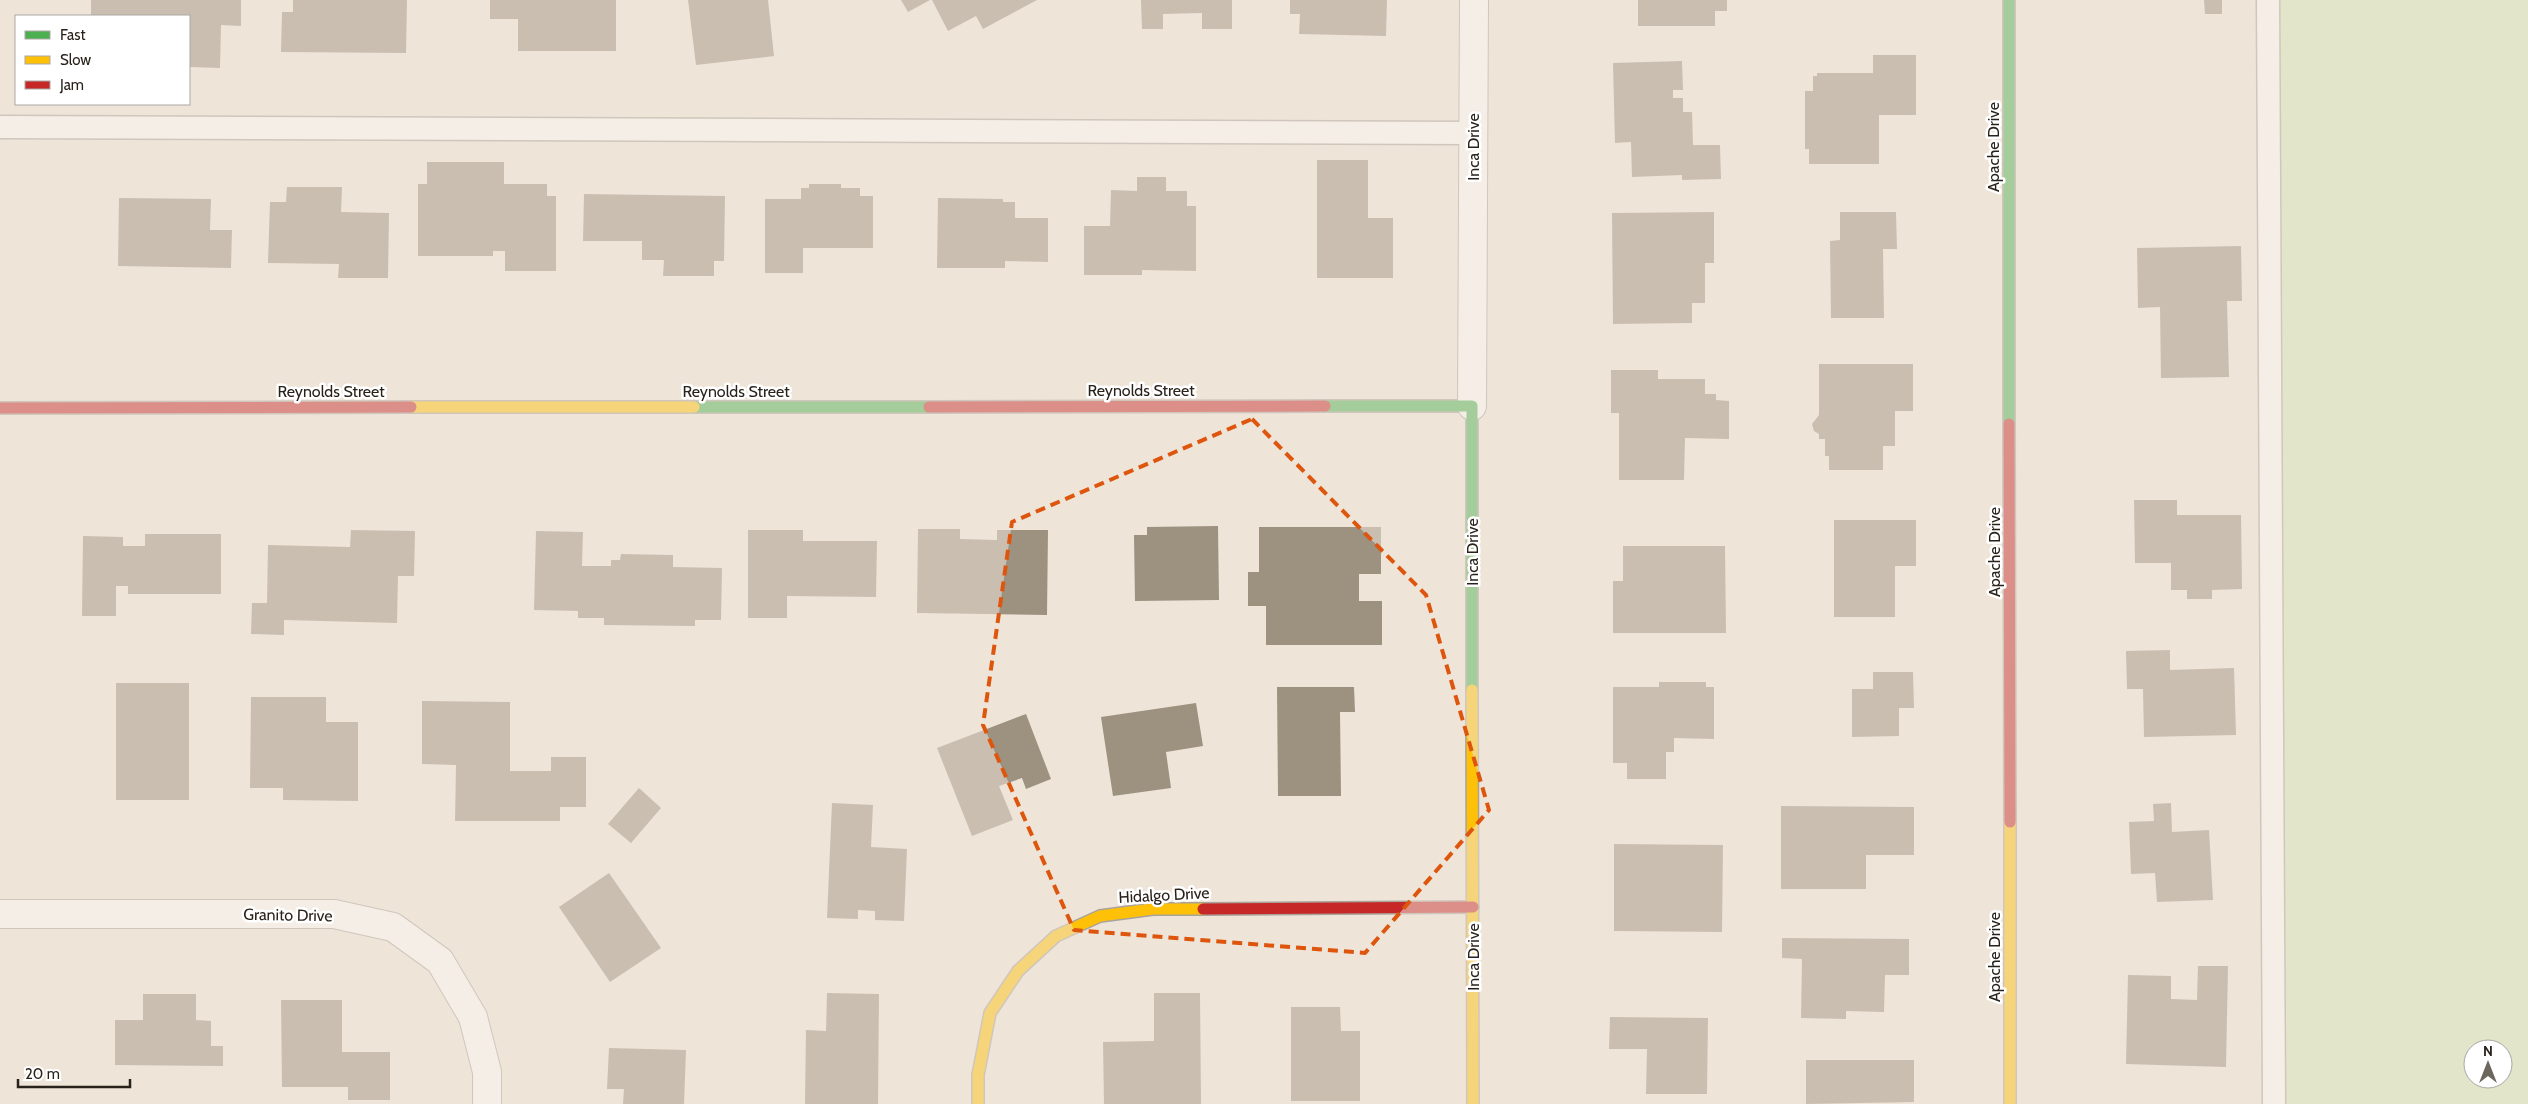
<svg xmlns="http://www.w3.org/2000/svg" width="2528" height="1104" font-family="Cabin,sans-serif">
<rect width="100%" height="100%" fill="#eee4d8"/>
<!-- green -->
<path fill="#d4e7b8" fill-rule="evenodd" d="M2262 0H2528V1104H2265ZM2473 1049H2503V1079H2473Z"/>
<!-- building -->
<g fill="#9d9180">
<polygon points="91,0 241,0 241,26 221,25 220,68 189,67 189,16 91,16"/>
<polygon points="293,0 407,0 406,53 281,52 282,12 293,12"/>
<polygon points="490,0 616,0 616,51 518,51 518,19 490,19"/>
<polygon points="688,0 768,0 774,56 696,65"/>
<polygon points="901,0 930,0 908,12"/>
<polygon points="932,0 1037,0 983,29 976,16 948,31"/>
<polygon points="1141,0 1232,0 1232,29 1202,29 1202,13 1163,14 1163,29 1142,29"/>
<polygon points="1290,0 1387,0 1386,36 1299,34 1300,14 1290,14"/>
<polygon points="1638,0 1727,0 1727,11 1715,11 1715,26 1638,26"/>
<polygon points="2204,0 2222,0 2222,14 2205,14"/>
<polygon points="1873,55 1916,55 1916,115 1879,115 1879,164 1809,164 1809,149 1805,149 1805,91 1813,91 1813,76 1817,76 1817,73 1873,73"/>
<polygon points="1682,61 1683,90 1673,90 1673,98 1683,98 1683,112 1692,112 1693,145 1720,145 1721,179 1682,180 1682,175 1632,177 1631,142 1615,143 1613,63"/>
<polygon points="1317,160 1368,160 1368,218 1393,218 1393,278 1317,278"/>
<polygon points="427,162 504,162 504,184 547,184 547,196 556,196 556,271 505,271 505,251 493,251 493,256 418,256 418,184 427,184"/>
<polygon points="1137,177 1166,177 1166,191 1187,191 1187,206 1196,206 1196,271 1142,270 1142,275 1084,275 1084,226 1110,226 1111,190 1137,191"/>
<polygon points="809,184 841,184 841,188 860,188 860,196 873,196 873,248 803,248 803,273 765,273 765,199 801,199 801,188 809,188"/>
<polygon points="287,187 342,187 341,212 389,213 388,278 338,278 339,264 268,263 270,202 286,202"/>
<polygon points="584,194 725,196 724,261 714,261 714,276 663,276 664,260 642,260 642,241 583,241"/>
<polygon points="119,198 211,199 210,230 232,230 231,268 118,266"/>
<polygon points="938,198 1003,199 1003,202 1015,202 1015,218 1048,218 1048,262 1005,261 1005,268 937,268"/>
<polygon points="1714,212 1714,263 1705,263 1705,303 1692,303 1692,323 1613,324 1612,213"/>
<polygon points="1840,212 1896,212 1897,249 1883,249 1884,318 1831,318 1830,241 1840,240"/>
<polygon points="2241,246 2242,301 2227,301 2229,377 2161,378 2160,307 2138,308 2137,248"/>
<polygon points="1819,364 1913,364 1913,411 1895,411 1895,446 1883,446 1883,470 1829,470 1829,456 1825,456 1825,439 1819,439 1819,434 1814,431 1812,424 1819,415"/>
<polygon points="1611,370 1658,370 1658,379 1705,379 1705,394 1716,394 1716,400 1729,401 1729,439 1685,438 1684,480 1619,480 1619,413 1611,413"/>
<polygon points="2134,500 2177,500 2177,515 2241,515 2242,589 2212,590 2212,599 2187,599 2187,590 2171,590 2171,563 2135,563"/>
<polygon points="1834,520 1916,520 1916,566 1895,566 1895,617 1834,617"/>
<polygon points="1218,526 1219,600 1135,601 1134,535 1147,535 1147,527"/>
<polygon points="1259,527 1381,527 1381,574 1359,574 1359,601 1382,601 1382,645 1266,645 1266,606 1248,606 1248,572 1259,572"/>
<polygon points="918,529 960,529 960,539 997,540 997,530 1048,530 1047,615 917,613"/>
<polygon points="351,530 415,531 414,576 398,576 397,623 284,620 284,635 251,634 252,603 267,603 268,545 350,547"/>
<polygon points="748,530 803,530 803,541 877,541 876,597 787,596 787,618 748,618"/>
<polygon points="536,531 583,532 582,566 611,566 611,560 620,560 621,554 673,555 673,567 722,568 721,620 695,620 695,626 604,625 604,618 578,618 578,611 534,610"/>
<polygon points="145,534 221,534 221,594 128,594 128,586 116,586 116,616 82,616 83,536 123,537 123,546 145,546"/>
<polygon points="1623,546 1725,546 1726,633 1613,633 1613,581 1623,581"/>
<polygon points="2170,650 2170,670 2234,668 2236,735 2144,737 2143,689 2127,689 2126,651"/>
<polygon points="1873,672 1913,672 1914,708 1899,708 1899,736 1852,737 1852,689 1873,689"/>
<polygon points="1659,682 1706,682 1706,687 1714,687 1714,739 1674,738 1674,752 1666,752 1666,779 1627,779 1627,763 1613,763 1613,687 1659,687"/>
<rect x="116" y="683" width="73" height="117"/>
<polygon points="1277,687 1354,687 1355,712 1340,712 1341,796 1278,796"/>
<polygon points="251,697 326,697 326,722 358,722 358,801 283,800 283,788 250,788"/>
<polygon points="422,701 510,702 510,771 551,771 551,757 586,757 586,807 560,807 560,821 455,821 456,765 422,764"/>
<polygon points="1196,703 1203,746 1166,752 1171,788 1113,796 1101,717"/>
<polygon points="1026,714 1051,779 1026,789 1022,778 999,786 1013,820 972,836 937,748"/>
<polygon points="639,788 661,808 631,843 608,824"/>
<polygon points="832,803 873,805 871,847 907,849 904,921 875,920 875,911 858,910 858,919 827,918"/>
<polygon points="2171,803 2172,832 2209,830 2213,900 2157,902 2155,873 2131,874 2129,822 2154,821 2153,804"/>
<polygon points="1781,806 1914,807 1914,855 1866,855 1866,889 1781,889"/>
<polygon points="1614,844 1723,845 1722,932 1614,931"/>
<polygon points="609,873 661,948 610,982 559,907"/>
<polygon points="1782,938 1909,939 1909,975 1885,975 1884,1012 1846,1011 1846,1019 1801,1018 1802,959 1782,958"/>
<polygon points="2198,966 2228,966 2226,1067 2126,1064 2128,975 2171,976 2171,999 2197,1000"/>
<polygon points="827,993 879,994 878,1104 805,1104 806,1030 826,1031"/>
<polygon points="1154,993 1200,993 1201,1104 1104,1104 1103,1042 1154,1041"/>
<polygon points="143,994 196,994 196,1020 211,1021 211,1046 223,1046 223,1066 115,1065 115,1020 143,1020"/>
<polygon points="281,1000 342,1000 342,1052 390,1052 390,1100 348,1100 348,1087 282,1087"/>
<polygon points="1291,1007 1340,1007 1341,1031 1360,1031 1360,1101 1291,1101"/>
<polygon points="1610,1017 1708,1018 1707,1094 1646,1094 1647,1049 1609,1049"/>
<polygon points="609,1048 686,1050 684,1104 623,1104 624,1089 607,1089"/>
<polygon points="1806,1060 1914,1060 1914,1102 1806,1104"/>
</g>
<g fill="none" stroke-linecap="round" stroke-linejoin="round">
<defs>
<g id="lane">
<polyline points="2268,0 2274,1104"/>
<polyline points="0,127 1473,133"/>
</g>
<g id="street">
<polyline points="1472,406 1474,0"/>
<polyline points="0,914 334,914 393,927 440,961 473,1017 487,1072 487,1104"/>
</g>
<g id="fast">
<polyline points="2009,0 2009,424"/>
<polyline points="1325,406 1472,406 1472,690"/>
<polyline points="694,407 929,407"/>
</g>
<g id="slow">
<polyline points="411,407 694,407"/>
<polyline points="1472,690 1473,1104"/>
<polyline points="2010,822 2010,1104"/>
<polyline points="978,1104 978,1075 990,1013 1018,971 1056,936 1100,916 1153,909 1203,909"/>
</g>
<g id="jam">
<polyline points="929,407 1325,406"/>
<polyline points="0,408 411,407"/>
<polyline points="2009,424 2010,822"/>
<polyline points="1203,909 1473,907"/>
</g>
</defs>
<!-- lane casing -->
<use href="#lane" stroke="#aaa39a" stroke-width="25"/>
<!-- street casing -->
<use href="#street" stroke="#aaa39a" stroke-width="30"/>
<!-- fast casing -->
<use href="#fast" stroke="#aaa39a" stroke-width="14"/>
<!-- slow casing -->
<use href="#slow" stroke="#aaa39a" stroke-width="14"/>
<!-- jam casing -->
<use href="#jam" stroke="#aaa39a" stroke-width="14"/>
<!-- lane -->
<use href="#lane" stroke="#fcfbf9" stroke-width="22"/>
<!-- street -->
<use href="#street" stroke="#fcfbf9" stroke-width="28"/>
<!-- fast -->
<use href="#fast" stroke="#4caf50" stroke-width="11"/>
<!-- slow -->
<use href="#slow" stroke="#ffc107" stroke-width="11"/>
<!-- jam -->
<use href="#jam" stroke="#c62828" stroke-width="11"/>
</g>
<!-- marked area -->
<path d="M0 0H2528V1104H0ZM1252 419 1426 595 1489 810 1365 953 1074 930 983 725 1012 522Z" fill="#eee4d8" fill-opacity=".55" fill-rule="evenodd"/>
<path fill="none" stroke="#de560d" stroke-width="4" stroke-dasharray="10 6" stroke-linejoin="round" d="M1252 419 1426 595 1489 810 1365 953 1074 930 983 725 1012 522Z"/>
<g text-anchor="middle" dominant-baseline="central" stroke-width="5" stroke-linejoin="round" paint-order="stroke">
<!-- street labels -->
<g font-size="16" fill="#28221a" stroke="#fff">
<text transform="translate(1473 147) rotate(-90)">Inca Drive</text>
<text transform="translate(1993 147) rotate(-90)">Apache Drive</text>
<text x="1141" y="390">Reynolds Street</text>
<text x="331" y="391">Reynolds Street</text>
<text x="736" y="391">Reynolds Street</text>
<text transform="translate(1472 552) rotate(-90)">Inca Drive</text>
<text transform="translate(1994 552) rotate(-90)">Apache Drive</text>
<text transform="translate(1164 895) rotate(-3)">Hidalgo Drive</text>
<text transform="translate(288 915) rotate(1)">Granito Drive</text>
<text transform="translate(1473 957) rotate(-90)">Inca Drive</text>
<text transform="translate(1994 957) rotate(-90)">Apache Drive</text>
</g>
</g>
<!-- legend -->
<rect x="15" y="15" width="175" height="90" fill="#ffffff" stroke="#a9a7a3"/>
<rect x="25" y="31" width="25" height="8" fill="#4caf50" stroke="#a9a7a3"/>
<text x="60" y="40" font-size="15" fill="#28221a">Fast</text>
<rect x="25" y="56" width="25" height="8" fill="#ffc107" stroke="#a9a7a3"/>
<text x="60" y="65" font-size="15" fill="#28221a">Slow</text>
<rect x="25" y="81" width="25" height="8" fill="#c62828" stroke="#a9a7a3"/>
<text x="60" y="90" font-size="15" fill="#28221a">Jam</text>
<!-- north arrow -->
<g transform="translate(2488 1064)"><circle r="24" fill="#ffffff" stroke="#a9a7a3"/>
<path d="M0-4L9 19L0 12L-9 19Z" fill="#6d665c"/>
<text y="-8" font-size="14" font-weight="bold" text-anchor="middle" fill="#28221a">N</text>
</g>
<!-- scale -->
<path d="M18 1079v8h112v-8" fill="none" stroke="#28221a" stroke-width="2.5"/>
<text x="25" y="1079" font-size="15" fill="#28221a" stroke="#ffffff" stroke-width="4" paint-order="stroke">20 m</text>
</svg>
